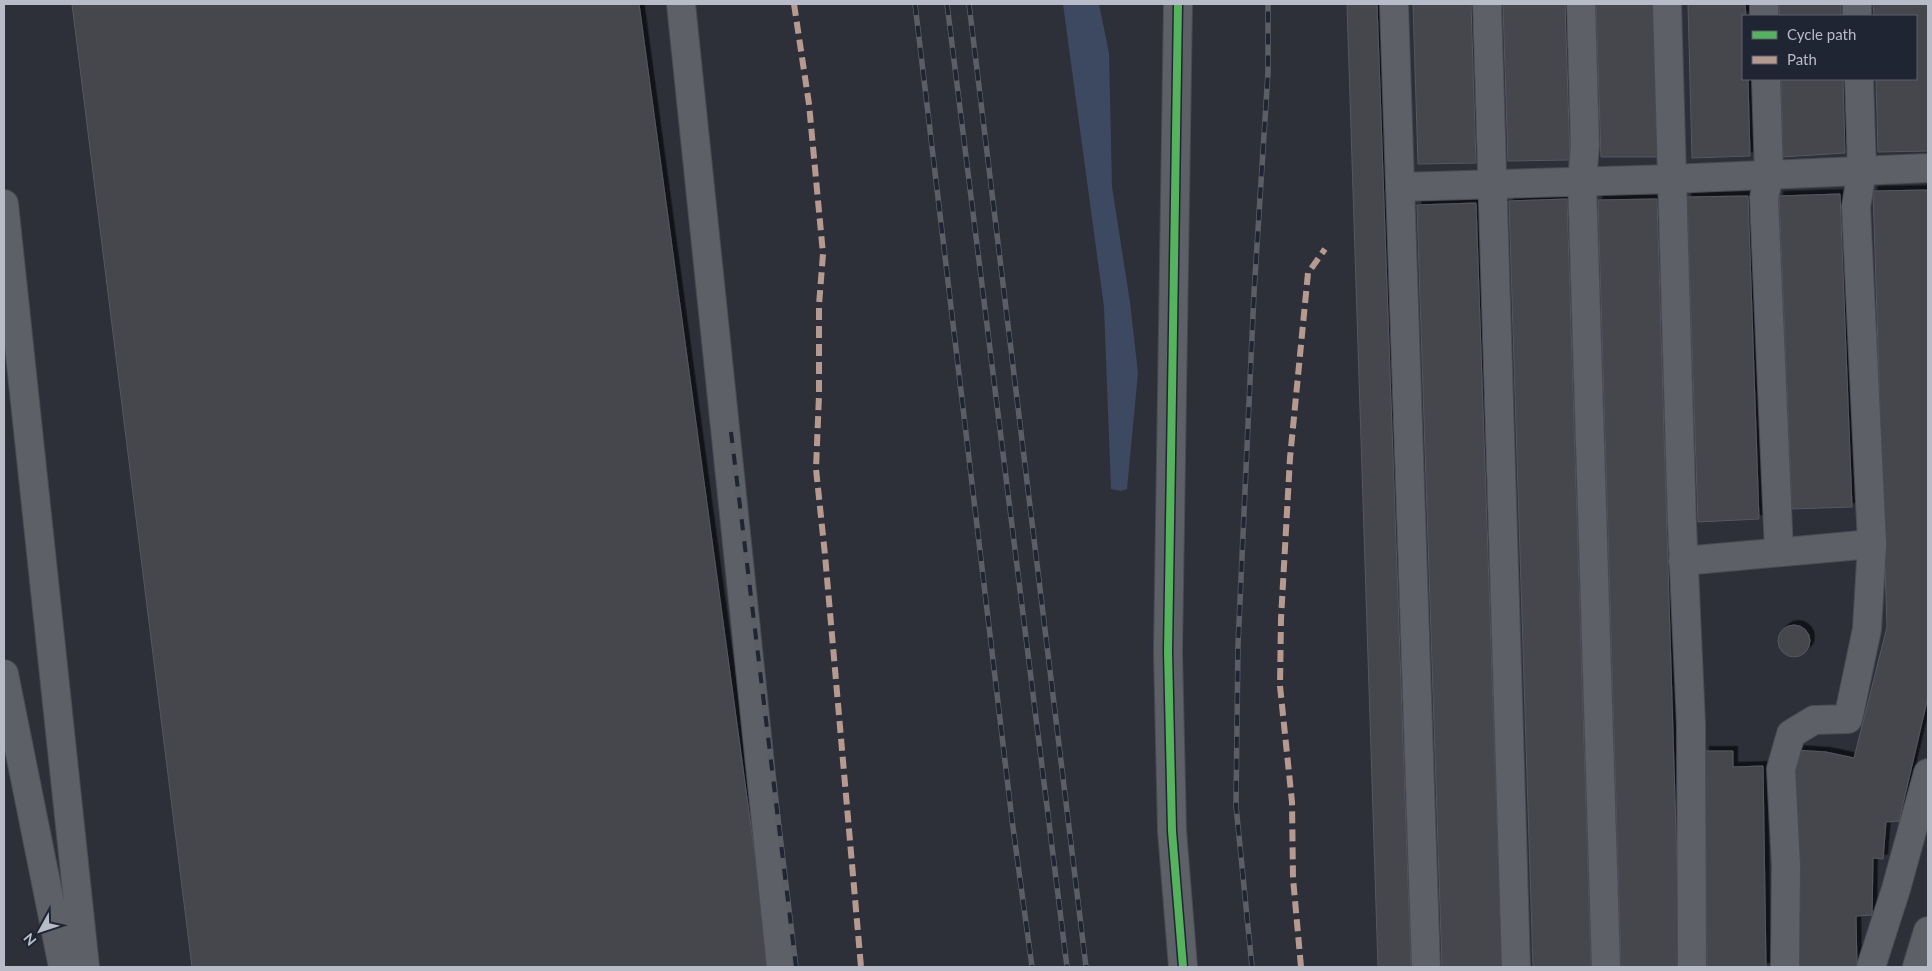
<svg xmlns="http://www.w3.org/2000/svg" width="1932" height="971" font-family="Lato,sans-serif">
<defs>
<filter id="shadow"><feDropShadow dx="4.5" dy="-4.5" stdDeviation="0" flood-color="#0009"/></filter>
</defs>
<rect width="100%" height="100%" fill="#2d3039"/>
<!-- water -->
<polygon fill="#3d4861" points="1063,4 1099,4 1109,53 1112,187 1130,302 1138,373 1127,489 1121,491 1111,489 1104,307"/>
<!-- building -->
<g fill="#44464d" stroke="#555861" filter="url(#shadow)">
<polygon points="72,4 639,4 770,967 192,967"/>
<polygon points="1347,4 1377,4 1411,967 1378,967"/>
<polygon points="1413,4 1471,4 1476,163 1418,164"/>
<polygon points="1503,4 1565,4 1570,160 1508,161"/>
<polygon points="1596,4 1655,4 1660,157 1601,157"/>
<polygon points="1688,4 1745,4 1746,16 1743,16 1743,79 1748,79 1750,156 1692,158"/>
<polygon points="1779,4 1841,4 1841,16 1780,16"/>
<polygon points="1873,4 1928,4 1928,151 1878,152 1876,79 1916,79 1916,16 1874,16"/>
<polygon points="1781,79 1843,79 1845,153 1783,157"/>
<polygon points="1928,190 1928,697 1899,821 1886,822 1883,859 1873,858 1872,915 1856,916 1857,967 1799,967 1795,750 1826,752 1854,758 1887,627 1873,191"/>
<polygon points="1840,194 1852,507 1792,509 1779,196"/>
<polygon points="1748,196 1759,519 1698,522 1687,197"/>
<polygon points="1567,199 1591,967 1533,967 1509,201"/>
<polygon points="1657,199 1680,967 1621,967 1598,200"/>
<polygon points="1476,203 1502,967 1442,967 1417,205"/>
<circle cx="1794" cy="641" r="16"/>
<polygon points="1705,751 1733,751 1733,767 1763,766 1766,967 1707,967"/>
</g>
<g fill="none" stroke-linecap="round" stroke-linejoin="round">
<defs>
<g id="minor">
<polyline points="681,4 781,967"/>
<polyline points="1178,4 1168,652 1172,831 1183,967"/>
<polyline points="1394,4 1426,967"/>
<polyline points="1487,4 1516,967"/>
<polyline points="1581,4 1585,145 1582,181 1606,967"/>
<polyline points="1667,4 1682,524 1691,724 1692,967"/>
<polyline points="1764,4 1764,16"/>
<polyline points="1857,4 1857,16"/>
<polyline points="1766,79 1769,175 1764,198 1779,552"/>
<polyline points="1400,187 1671,179 1928,168"/>
<polyline points="4,204 85,967"/>
<polyline points="1683,561 1872,544"/>
<polyline points="4,674 63,967"/>
<polyline points="1785,967 1786,866 1781,769 1791,734 1814,720 1848,719 1867,629 1872,544 1856,207 1862,170 1859,79"/>
<polyline points="1871,967 1896,889 1928,773"/>
<polyline points="1917,967 1928,931"/>
</g>
</defs>
<!-- minor casing -->
<use href="#minor" stroke="#484b52" stroke-width="30"/>
<!-- minor -->
<use href="#minor" stroke="#5d6067" stroke-width="28"/>
<defs>
<g id="rail">
<polyline points="915,4 1012,820 1032,967"/>
<polyline points="947,4 1067,967"/>
<polyline points="969,4 1086,967"/>
<polyline points="731,432 796,967"/>
<polyline points="1252,967 1236,806 1238,645 1254,293 1268,72 1268,4"/>
</g>
</defs>
<!-- rail casing -->
<use href="#rail" stroke="#5b5e64" stroke-width="5.5"/>
<!-- rail -->
<use href="#rail" stroke="#202533" stroke-width="4" stroke-dasharray="11" stroke-linecap="butt"/>
<!-- quiet -->
<g stroke="#b69a8f" stroke-width="6" stroke-dasharray="12 6" stroke-linecap="butt">
<polyline points="794,4 809,104 823,254 819,305 819,395 816,469 825,555 861,967"/>
<polyline points="1301,967 1293,878 1292,802 1280,686 1281,619 1290,458 1308,273 1325,249"/>
</g>
<defs>
<polyline id="cycleway" points="1178,4 1168,652 1172,831 1183,967"/>
</defs>
<!-- cycleway casing -->
<use href="#cycleway" stroke="#202533" stroke-width="11"/>
<!-- cycleway -->
<use href="#cycleway" stroke="#56b35d" stroke-width="8"/>
</g>
<!-- border -->
<rect width="1932" height="971" fill="none" stroke="#b8bcc9" stroke-width="10"/>
<!-- legend -->
<rect x="1742" y="15" width="175" height="65" fill="#202533" stroke="#5d616f"/>
<rect x="1752" y="31" width="25" height="8" fill="#56b35d" stroke="#5d616f"/>
<text x="1787" y="40" font-size="15" fill="#b8bcc9">Cycle path</text>
<rect x="1752" y="56" width="25" height="8" fill="#b69a8f" stroke="#5d616f"/>
<text x="1787" y="65" font-size="15" fill="#b8bcc9">Path</text>
<!-- north arrow -->
<g transform="translate(40 931) rotate(230)" stroke="#202533" stroke-width="4" paint-order="stroke">
<path d="M0-4L9 19L0 12L-9 19Z" fill="#b8bcc9"/>
<text y="-8" font-size="14" font-weight="bold" text-anchor="middle" fill="#b8bcc9">N</text>
</g>
</svg>
